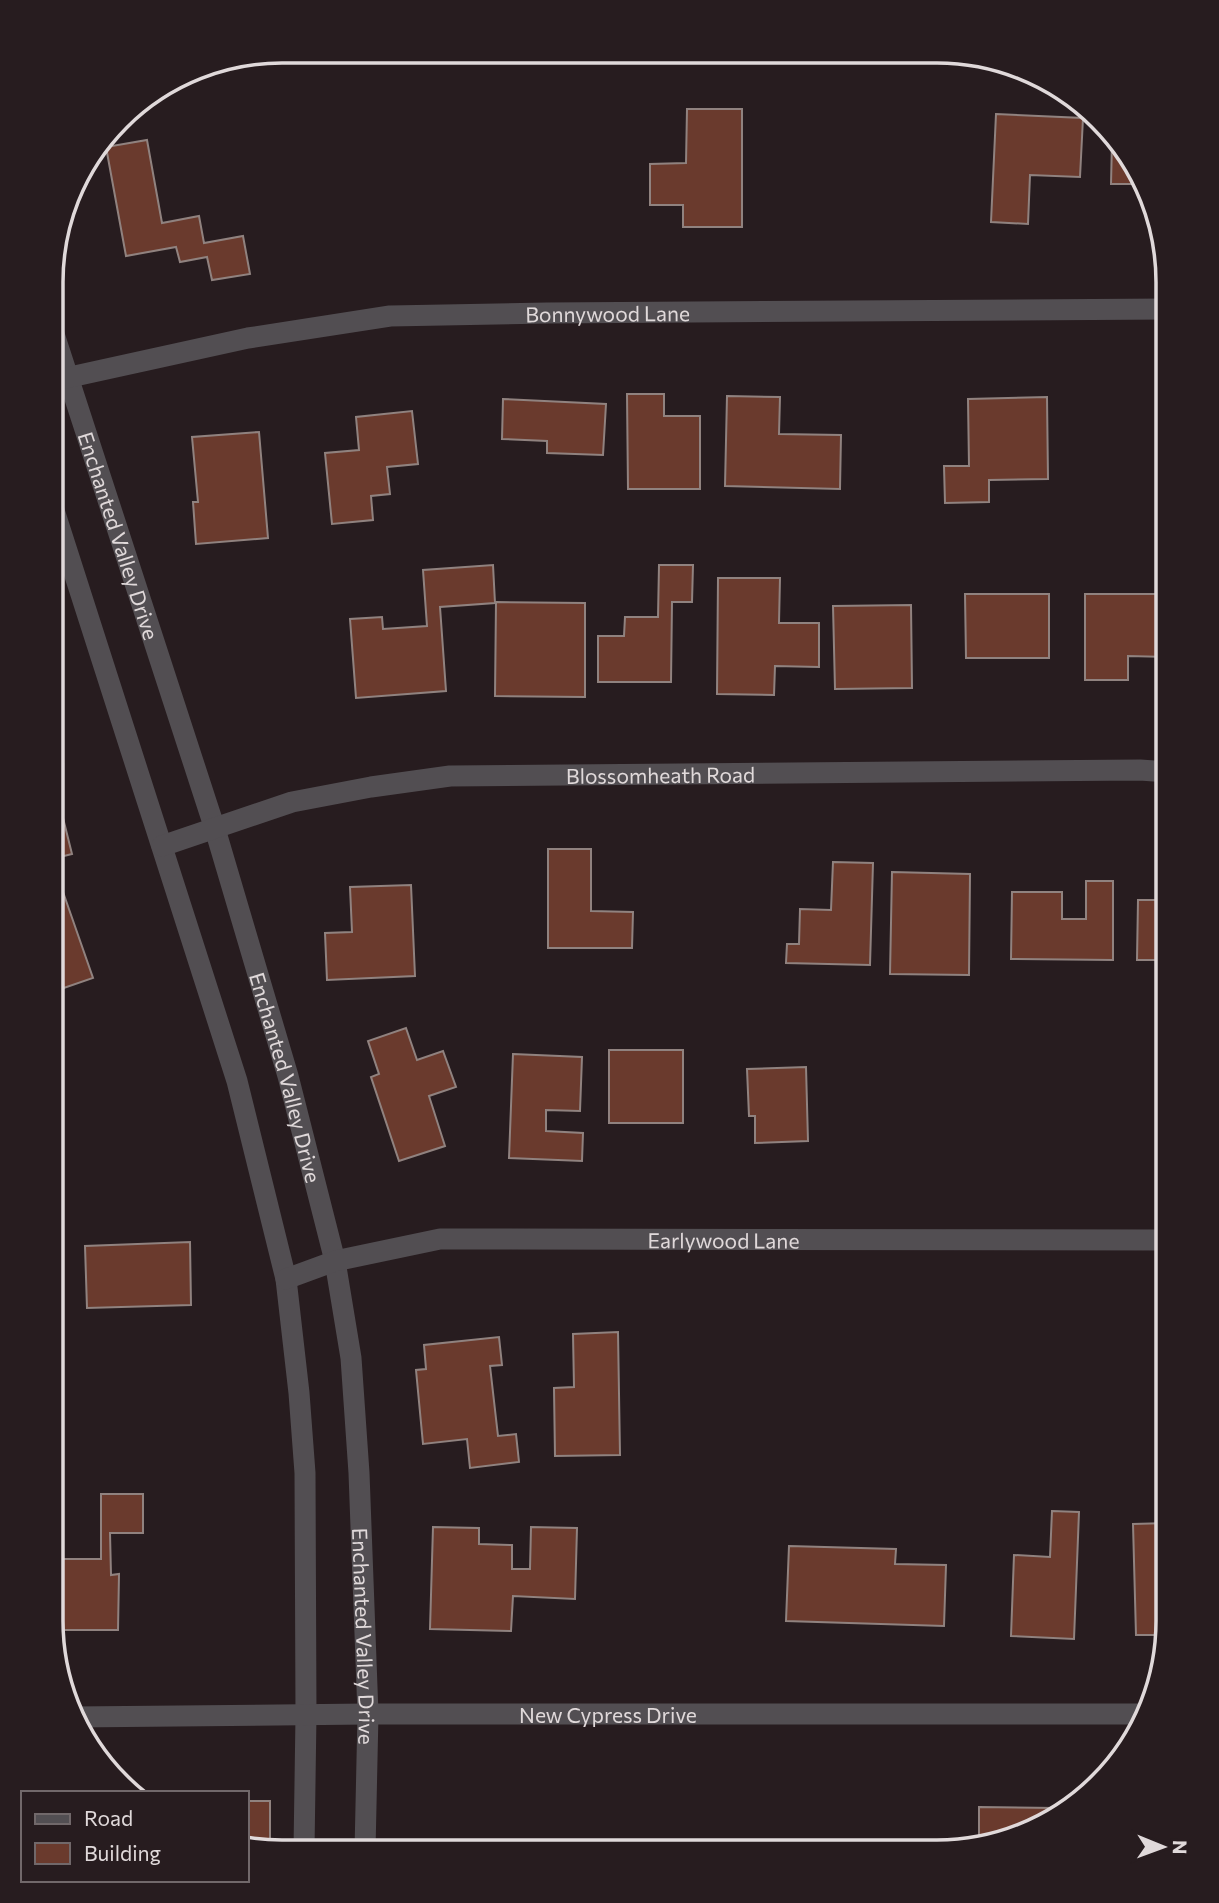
<svg xmlns="http://www.w3.org/2000/svg" width="1219" height="1903" font-family="Commissioner,sans-serif">
<rect width="100%" height="100%" fill="#271c1f"/>
<!-- building -->
<g fill="#6a3a2d" stroke="#90827f" stroke-width="2">
<polygon points="687,109 742,109 742,227 683,227 683,205 650,205 650,164 686,163"/>
<polygon points="996,114 1083,118 1080,177 1030,175 1028,224 991,222"/>
<polygon points="147,140 162,223 199,216 204,243 243,236 250,274 212,280 207,257 180,262 176,247 126,256 106,147"/>
<polygon points="1112,142 1144,184 1111,184"/>
<polygon points="627,394 664,394 664,416 700,416 700,489 628,489"/>
<polygon points="727,396 780,397 779,434 841,435 840,489 725,486"/>
<polygon points="1047,397 1048,479 989,480 989,502 945,503 944,466 969,466 968,399"/>
<polygon points="503,399 606,404 603,455 547,453 547,441 502,439"/>
<polygon points="412,411 418,464 387,467 390,494 371,496 373,520 332,524 325,453 359,450 356,417"/>
<polygon points="259,432 268,538 196,544 193,502 198,502 192,437"/>
<polygon points="493,565 495,603 440,607 446,691 356,698 350,619 382,617 383,629 427,626 423,570"/>
<polygon points="659,565 693,565 692,602 672,602 671,682 598,682 598,636 624,636 625,617 658,617"/>
<polygon points="718,578 780,578 779,623 819,623 819,667 775,666 774,695 717,694"/>
<polygon points="965,594 1049,594 1049,658 966,658"/>
<polygon points="1085,594 1168,594 1168,657 1128,656 1128,680 1085,680"/>
<polygon points="496,602 585,603 585,697 495,696"/>
<polygon points="911,605 912,688 835,689 833,606"/>
<polygon points="52,774 72,854 52,859"/>
<polygon points="548,849 591,849 591,911 633,912 632,948 548,948"/>
<polygon points="833,862 873,863 870,965 786,963 787,944 799,944 800,909 831,910"/>
<polygon points="892,872 970,874 969,975 890,974"/>
<polygon points="1086,881 1113,881 1113,960 1011,959 1012,892 1062,892 1062,919 1086,919"/>
<polygon points="411,885 415,976 327,980 325,933 352,932 350,887"/>
<polygon points="63,892 93,978 52,992 52,896"/>
<polygon points="1138,900 1168,900 1168,960 1137,960"/>
<polygon points="1160,1019 1168,1019 1168,1076 1157,1076"/>
<polygon points="406,1028 417,1060 443,1051 456,1087 429,1096 445,1146 399,1161 371,1077 379,1074 368,1041"/>
<rect x="609" y="1050" width="74" height="73"/>
<polygon points="513,1054 582,1057 580,1111 546,1110 546,1131 583,1133 582,1161 509,1158"/>
<polygon points="806,1067 808,1141 755,1143 755,1116 749,1116 747,1069"/>
<polygon points="190,1242 191,1305 87,1308 85,1246"/>
<polygon points="618,1332 620,1455 555,1456 554,1388 574,1387 573,1334"/>
<polygon points="499,1337 502,1365 490,1366 498,1436 516,1434 519,1462 470,1468 467,1439 423,1444 416,1370 426,1369 424,1345"/>
<polygon points="101,1494 143,1494 143,1533 110,1533 111,1575 119,1574 118,1630 52,1630 51,1559 101,1559"/>
<polygon points="1052,1511 1079,1512 1074,1639 1011,1636 1014,1555 1050,1557"/>
<polygon points="1168,1523 1168,1635 1136,1635 1133,1524"/>
<polygon points="433,1527 479,1528 479,1544 512,1545 512,1569 530,1569 531,1527 577,1528 575,1599 513,1596 511,1631 430,1629"/>
<polygon points="789,1546 896,1549 895,1564 946,1565 944,1626 786,1621"/>
<rect x="247" y="1801" width="23" height="39"/>
<polygon points="979,1807 1055,1808 1055,1818 1026,1835 979,1844"/>
</g>
<g fill="none" stroke-linecap="round" stroke-linejoin="round">
<!-- street -->
<g stroke="#524e52" stroke-width="21">
<path id="s1" d="M53 331 215 829 288 1076 335 1261 351 1358 359 1473 368 1714 365 1851"/>
<path id="s2" d="M52 381 248 338 390 316 547 313 1168 309"/>
<polyline points="52,504 237,1081 286,1279 299,1393 305,1473 306,1715 304,1850"/>
<path id="s3" d="M162 846 292 802 371 787 450 776 1140 770 1168 772"/>
<path id="s4" d="M286 1279 335 1261 440 1239 1168 1240"/>
<path id="s5" d="M74 1717 368 1714H1141"/>
</g>
</g>
<g text-anchor="middle" dominant-baseline="central" stroke-width="7" stroke-linejoin="round" paint-order="stroke">
<!-- street labels -->
<g font-size="21" fill="#e0d9da" stroke="#271c1f">
<text stroke="none"><textPath href="#s2" startOffset="562">Bonnywood Lane</textPath></text>
<text stroke="none"><textPath href="#s1" startOffset="215">Enchanted Valley Drive</textPath></text>
<text stroke="none"><textPath href="#s3" startOffset="508">Blossomheath Road</textPath></text>
<text stroke="none"><textPath href="#s1" startOffset="782">Enchanted Valley Drive</textPath></text>
<text stroke="none"><textPath href="#s4" startOffset="443">Earlywood Lane</textPath></text>
<text stroke="none"><textPath href="#s1" startOffset="1349">Enchanted Valley Drive</textPath></text>
<text stroke="none"><textPath href="#s5" startOffset="534">New Cypress Drive</textPath></text>
</g>
</g>
<!-- crop -->
<path d="M0 0H1219V1903H0ZM282 63H937A219 219 0 0 1 1156 282V1621A219 219 0 0 1 937 1840H282A219 219 0 0 1 63 1621V282A219 219 0 0 1 282 63Z" fill="#271c1f" fill-rule="evenodd"/>
<path fill="none" stroke="#e0d9da" stroke-width="3.5" d="M282 63H937A219 219 0 0 1 1156 282V1621A219 219 0 0 1 937 1840H282A219 219 0 0 1 63 1621V282A219 219 0 0 1 282 63Z"/>
<!-- legend -->
<rect x="21" y="1791" width="228" height="91" fill="#271c1f" stroke="#71686a" stroke-width="2"/>
<rect x="35" y="1814" width="35" height="10" fill="#524e52" stroke="#71686a" stroke-width="2"/>
<text x="84" y="1826" font-size="21" fill="#e0d9da">Road</text>
<rect x="35" y="1843" width="35" height="21" fill="#6a3a2d" stroke="#71686a" stroke-width="2"/>
<text x="84" y="1861" font-size="21" fill="#e0d9da">Building</text>
<!-- north arrow -->
<g transform="translate(1163 1847) rotate(91)" stroke="#271c1f" stroke-width="5" paint-order="stroke">
<path d="M0-5L12 26L0 18L-12 26Z" fill="#e0d9da"/>
<text y="-10" font-size="19" font-weight="bold" text-anchor="middle" fill="#e0d9da">N</text>
</g>
</svg>
